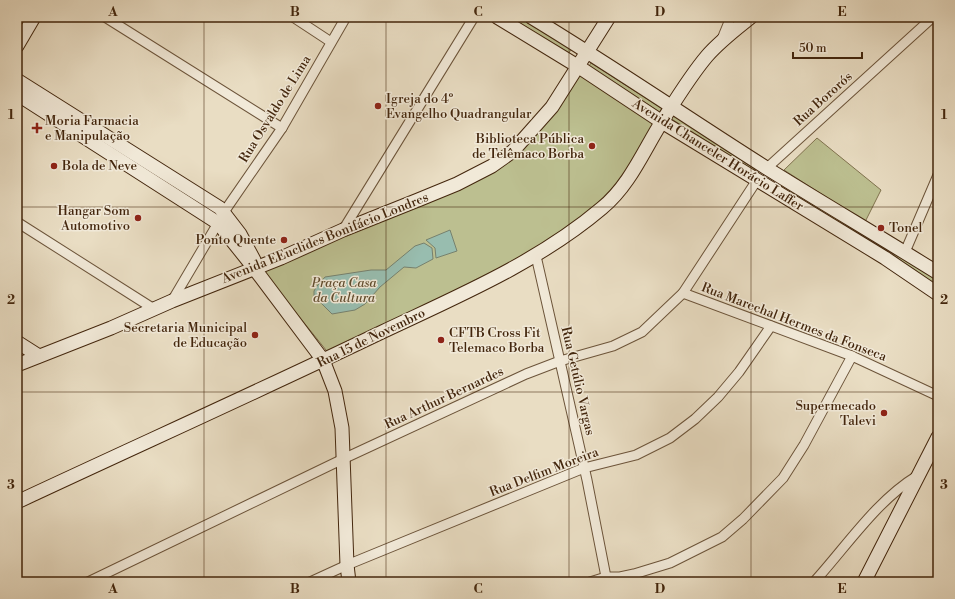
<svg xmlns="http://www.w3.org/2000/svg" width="955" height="599" font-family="'Libre Bodoni',serif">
<rect width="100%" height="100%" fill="#e9ddc3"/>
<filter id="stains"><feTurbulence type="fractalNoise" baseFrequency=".005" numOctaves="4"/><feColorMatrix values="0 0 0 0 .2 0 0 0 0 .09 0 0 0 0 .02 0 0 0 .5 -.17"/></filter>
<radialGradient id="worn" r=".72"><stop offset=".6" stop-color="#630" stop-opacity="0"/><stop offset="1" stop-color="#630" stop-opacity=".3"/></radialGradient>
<!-- green -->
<g fill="#bcbf90" stroke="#80724e">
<polygon points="510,17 518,17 571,49 569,53"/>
<polygon points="591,63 663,109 661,113 589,66"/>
<polygon points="582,72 657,124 616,191 547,245 330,355 260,268 489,174 526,147 562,103"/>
<polygon points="672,115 755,168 754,171 670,118"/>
<polygon points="817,138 881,190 865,222 784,170"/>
<polygon points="780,183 938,276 938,292 893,254 778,186"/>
</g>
<!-- water -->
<g fill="#98bdaf" stroke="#76816e">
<polygon points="450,230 457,251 436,258 435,248 426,240"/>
<polygon points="424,243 432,248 433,259 416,268 404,267 380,287 365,304 355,310 332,314 314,296 314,291 317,286 325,277 371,270 386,270 415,246"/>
</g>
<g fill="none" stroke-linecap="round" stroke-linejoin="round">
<defs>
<g id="street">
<polyline points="105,17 282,128"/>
<polyline points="293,17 331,42"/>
<polyline points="722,39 731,17"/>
<polyline points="767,168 933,17"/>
<polyline points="224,212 282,128 346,17"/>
<polyline points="17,222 154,309"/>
<polyline points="343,230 474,17"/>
<polyline points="905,252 938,175"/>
<polyline points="536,256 587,480 607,582"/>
<polyline points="683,293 852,356 938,396"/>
<polyline points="172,301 218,223"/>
<polyline points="88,582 343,459 526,374 560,361 613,346 642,332 683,293 757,180"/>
<polyline points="310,582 347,565 584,468 636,455 670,438 695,419 718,397 739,372 771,326"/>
<polyline points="590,582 606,577 620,577 634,574 670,563 722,537 743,519 783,478 804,445 852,356"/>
<path d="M814 582C846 547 876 501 917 476"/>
</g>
<g id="secondary">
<polyline points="497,17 579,67 662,122 885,258 938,294"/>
<path d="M531 17C612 66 689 119 768 169 824 204 882 238 938 273"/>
<polyline points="17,46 34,17"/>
<polyline points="17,80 220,208 240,234 254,260"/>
<polyline points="17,94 218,223 254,268 323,360 335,391 342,428 347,565 349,582"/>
<polyline points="17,342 39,356"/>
<polyline points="17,365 111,328 172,301 281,258 343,230 418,200 457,184 492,166 513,151 552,107 609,17"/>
<path d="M17 502C139 445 261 390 382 332 458 296 537 263 602 208 629 186 643 152 661 123 675 101 690 76 707 56 720 41 736 29 751 17"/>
<polyline points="864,582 938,437"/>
</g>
</defs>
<!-- street casing -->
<use href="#street" stroke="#6c543a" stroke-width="11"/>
<!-- secondary casing -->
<use href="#secondary" stroke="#43260d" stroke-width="15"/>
<!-- street -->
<use href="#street" stroke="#f1e9d8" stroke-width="9"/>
<!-- secondary -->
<use href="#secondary" stroke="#f1e9d8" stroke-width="13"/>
</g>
<!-- grid -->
<path fill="none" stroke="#43260d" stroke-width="1" stroke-opacity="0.55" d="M204 17V582M386 17V582M569 17V582M751 17V582M17 207H938M17 392H938"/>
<!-- markers -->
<g fill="#8f2418" stroke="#f1e9d8" stroke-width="1.5">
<circle cx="378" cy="106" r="4"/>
<path d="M35 122h4v4h4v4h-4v4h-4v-4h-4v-4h4z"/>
<circle cx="592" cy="146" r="4"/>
<circle cx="54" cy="166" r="4"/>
<circle cx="138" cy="218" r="4"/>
<circle cx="881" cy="228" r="4"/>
<circle cx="284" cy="240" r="4"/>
<circle cx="255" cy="335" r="4"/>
<circle cx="441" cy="340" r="4"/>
<circle cx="884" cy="413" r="4"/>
</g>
<g text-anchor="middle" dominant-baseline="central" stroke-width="3" stroke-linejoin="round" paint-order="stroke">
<!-- poi labels -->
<g font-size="13" fill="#43260d" stroke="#f1e9d8" text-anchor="start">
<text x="386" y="99">Igreja do 4º<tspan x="386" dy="15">Evangelho Quadrangular</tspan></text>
<text x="45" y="121">Moria Farmacia<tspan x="45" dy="15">e Manipulação</tspan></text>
<text x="584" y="139" text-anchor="end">Biblioteca Pública<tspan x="584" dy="15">de Telêmaco Borba</tspan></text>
<text x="62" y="166">Bola de Neve</text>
<text x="130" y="211" text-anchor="end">Hangar Som<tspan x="130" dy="15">Automotivo</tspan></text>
<text x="889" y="228">Tonel</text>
<text x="276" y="240" text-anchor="end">Ponto Quente</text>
<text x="247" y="328" text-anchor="end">Secretaria Municipal<tspan x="247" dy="15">de Educação</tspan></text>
<text x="449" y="333">CFTB Cross Fit<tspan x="449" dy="15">Telemaco Borba</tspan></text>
<text x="876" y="406" text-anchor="end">Supermecado<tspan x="876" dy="15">Talevi</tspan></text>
</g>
<!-- street labels -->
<g font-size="13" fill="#43260d" stroke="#f1e9d8">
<text transform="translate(823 99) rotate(-42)">Rua Bororós</text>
<text transform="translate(275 109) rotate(-58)">Rua Osvaldo de Lima</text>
<text transform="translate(718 155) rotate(32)">Avenida Chanceler Horácio Laffer</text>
<text transform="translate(325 238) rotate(-22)">Avenida EEuclides Bonifácio Londres</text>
<text transform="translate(794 322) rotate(21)">Rua Marechal Hermes da Fonseca</text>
<text transform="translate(371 338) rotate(-26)">Rua 15 de Novembro</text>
<text transform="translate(578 381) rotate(77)">Rua Getúlio Vargas</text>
<text transform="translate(444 398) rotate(-25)">Rua Arthur Bernardes</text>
<text transform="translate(544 472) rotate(-21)">Rua Delfim Moreira</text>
</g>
<!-- park labels -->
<g font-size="13" font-style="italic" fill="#614c2e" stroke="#f1e9d8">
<text x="344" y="283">Praça Casa<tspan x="344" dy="15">da Cultura</tspan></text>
</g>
</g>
<!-- margin -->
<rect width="955" height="599" fill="none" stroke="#e9ddc3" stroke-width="44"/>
<!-- scale -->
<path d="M793 52v6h69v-6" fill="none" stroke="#43260d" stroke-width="2"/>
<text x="799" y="52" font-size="12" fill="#43260d" stroke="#f1e9d8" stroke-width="3" paint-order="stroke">50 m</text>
<rect x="22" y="22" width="911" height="555" fill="none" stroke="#43260d" stroke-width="1.5"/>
<g font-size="13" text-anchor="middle" font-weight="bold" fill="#43260d">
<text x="113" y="16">A</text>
<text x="295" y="16">B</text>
<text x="478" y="16">C</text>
<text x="660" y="16">D</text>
<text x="842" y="16">E</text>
<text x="11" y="119">1</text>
<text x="944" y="119">1</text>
<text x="11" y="304">2</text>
<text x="944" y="304">2</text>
<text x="11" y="489">3</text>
<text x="944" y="489">3</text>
<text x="113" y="593">A</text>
<text x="295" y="593">B</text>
<text x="478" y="593">C</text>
<text x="660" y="593">D</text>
<text x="842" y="593">E</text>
</g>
<rect width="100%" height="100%" filter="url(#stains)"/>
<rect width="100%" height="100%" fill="url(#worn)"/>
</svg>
